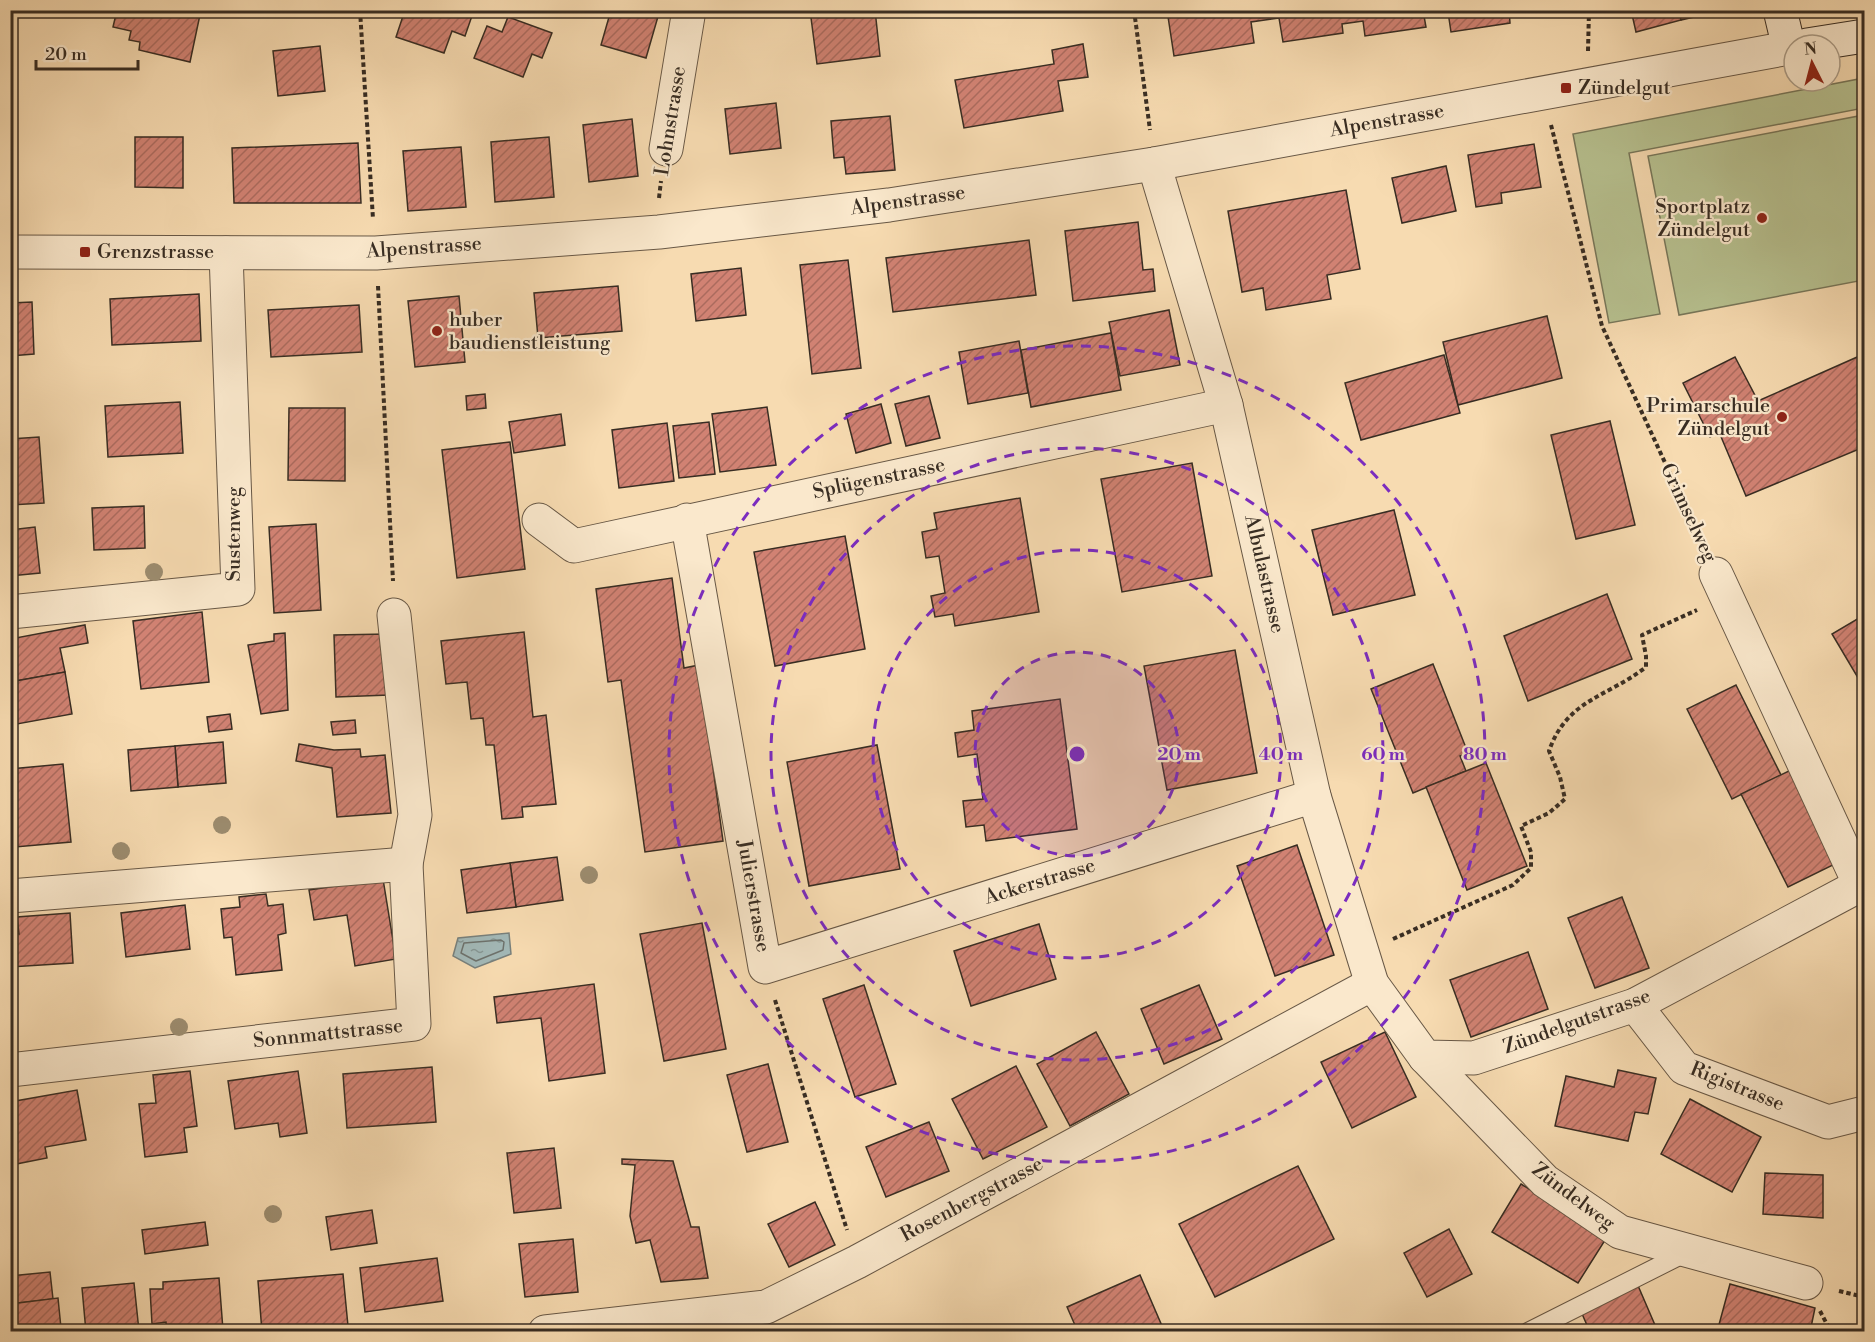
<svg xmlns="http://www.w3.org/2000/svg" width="1875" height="1342" font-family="'Libre Bodoni',serif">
<defs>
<pattern id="water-ripples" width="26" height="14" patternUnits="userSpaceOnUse" patternTransform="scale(1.5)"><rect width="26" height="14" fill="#a2b8b7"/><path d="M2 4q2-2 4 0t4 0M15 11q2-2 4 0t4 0" fill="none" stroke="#859694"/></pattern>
<pattern id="building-hatch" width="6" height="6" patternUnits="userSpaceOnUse" patternTransform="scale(1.5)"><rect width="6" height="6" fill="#d18273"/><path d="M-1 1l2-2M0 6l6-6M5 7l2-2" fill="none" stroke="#ab6b5e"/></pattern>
</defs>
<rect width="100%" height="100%" fill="#f7dbb1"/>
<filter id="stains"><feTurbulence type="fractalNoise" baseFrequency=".00333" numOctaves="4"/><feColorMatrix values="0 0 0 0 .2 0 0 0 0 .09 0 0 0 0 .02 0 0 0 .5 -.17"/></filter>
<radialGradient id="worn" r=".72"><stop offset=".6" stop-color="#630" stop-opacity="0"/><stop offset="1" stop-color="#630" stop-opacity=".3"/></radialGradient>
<!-- park -->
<g fill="#b7c190" stroke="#78775a" stroke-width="1.5">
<polygon points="1864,78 1864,108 1629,153 1660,314 1609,323 1573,134"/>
<polygon points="1864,115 1864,280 1679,315 1648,156"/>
</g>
<!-- water -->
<polygon fill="url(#water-ripples)" stroke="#78807c" stroke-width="1.5" points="509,933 511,954 475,968 453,956 458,938"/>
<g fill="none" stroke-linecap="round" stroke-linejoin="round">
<!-- shore -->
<polygon stroke="#6d726d" stroke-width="1.5" points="501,940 504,942 503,950 476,961 461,953 464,943"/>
</g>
<!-- building -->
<g fill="url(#building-hatch)" stroke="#382d23" stroke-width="1.5">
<polygon points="117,10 201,10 190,62 139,50 140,42 129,40 131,31 113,27"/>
<polygon points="405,10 474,10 465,36 452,31 444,53 396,37"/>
<polygon points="611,10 649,10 659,13 646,58 601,45"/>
<polygon points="810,10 875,10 880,56 817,64"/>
<polygon points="1167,10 1509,10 1510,23 1451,32 1448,12 1424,16 1426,27 1365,36 1363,21 1342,24 1343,33 1283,42 1279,18 1251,22 1254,43 1174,56"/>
<polygon points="1631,10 1679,10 1681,20 1636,32"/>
<polygon points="1679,10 1724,10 1681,20"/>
<polygon points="508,17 552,33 542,58 532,54 523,77 474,58 487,26 502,32"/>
<polygon points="1083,44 1088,77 1058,81 1063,111 964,128 955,80 1054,64 1052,50"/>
<polygon points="320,46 325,91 278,96 273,51"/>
<polygon points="776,103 781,148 730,154 725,109"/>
<polygon points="890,116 895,170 846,174 844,157 834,158 831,121"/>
<polygon points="632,119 638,176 589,182 583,125"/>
<polygon points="135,137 183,137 183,188 135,187"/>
<polygon points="549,137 554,197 495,202 491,142"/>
<polygon points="358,143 361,203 234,203 232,148"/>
<polygon points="1534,144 1541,187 1501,193 1502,203 1476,207 1468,155"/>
<polygon points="461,147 466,207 408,211 403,151"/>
<polygon points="1446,166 1456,211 1402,223 1392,178"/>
<polygon points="1346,190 1360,269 1327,275 1331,299 1266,310 1263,288 1242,292 1228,211"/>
<polygon points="1138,222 1143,270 1153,269 1155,291 1073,301 1065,231"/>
<polygon points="1029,240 1036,295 893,312 886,258"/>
<polygon points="848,260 861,368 812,374 800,265"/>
<polygon points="741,268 746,315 696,321 691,274"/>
<polygon points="618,286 622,331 538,338 534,293"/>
<polygon points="199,294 201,341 112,345 110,299"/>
<polygon points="459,296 465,362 415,367 408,301"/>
<polygon points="32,302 34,354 10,356 10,303"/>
<polygon points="359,305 362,352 271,357 268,310"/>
<polygon points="1169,310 1180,365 1120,376 1109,322"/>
<polygon points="1547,316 1562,378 1458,405 1443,342"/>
<polygon points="1111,333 1121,390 1031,407 1021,350"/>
<polygon points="1019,341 1028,393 968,404 959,352"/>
<polygon points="1864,354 1864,447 1746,496 1719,432 1710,437 1683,383 1735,357 1758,401"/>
<polygon points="1444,355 1460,413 1361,440 1345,383"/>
<polygon points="485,394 486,408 467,410 466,396"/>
<polygon points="929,396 940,438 906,446 895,404"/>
<polygon points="180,402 183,453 108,457 105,406"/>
<polygon points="881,404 891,443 856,453 846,414"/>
<polygon points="767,407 776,465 720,472 712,414"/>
<polygon points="289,408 345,408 345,481 288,480"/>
<polygon points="561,414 565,445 514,453 509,422"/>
<polygon points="1610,421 1635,525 1576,539 1551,435"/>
<polygon points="709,422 715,474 679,478 673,426"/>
<polygon points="667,423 674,481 619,488 612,430"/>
<polygon points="39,437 44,503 10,505 10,439"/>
<polygon points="510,442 525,569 457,578 442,450"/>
<polygon points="1192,463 1212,576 1122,592 1101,479"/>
<polygon points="1020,498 1039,612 955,626 953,614 935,617 931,596 945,593 939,556 926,558 922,532 937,529 934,513"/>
<polygon points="144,506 145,548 94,550 92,508"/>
<polygon points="1394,510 1415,595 1333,615 1312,530"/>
<polygon points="316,524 321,610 274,613 269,527"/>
<polygon points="35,527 40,573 10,576 10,530"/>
<polygon points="845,536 865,649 775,666 754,552"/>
<polygon points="672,578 684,668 699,665 723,841 645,852 621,680 608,682 596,589"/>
<polygon points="1607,594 1632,659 1528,701 1504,636"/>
<polygon points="202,612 209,682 141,689 133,621"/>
<polygon points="1864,615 1864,688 1832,634"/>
<polygon points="85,625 88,643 60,648 65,672 10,682 10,639"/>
<polygon points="524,632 533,717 546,715 556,804 522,807 523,817 502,819 494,745 486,745 483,718 471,719 467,682 446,684 441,641"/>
<polygon points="285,633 288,710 261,714 248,645 274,641 274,634"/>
<polygon points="387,634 389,695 336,697 334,635"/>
<polygon points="1235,650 1257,773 1167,790 1144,666"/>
<polygon points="1433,664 1468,753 1460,756 1466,771 1413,793 1371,689"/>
<polygon points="65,672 72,714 17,724 10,682"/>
<polygon points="1736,685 1781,775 1732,799 1687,709"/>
<polygon points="1060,699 1077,829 986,841 984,825 966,827 963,801 983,799 977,754 958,757 955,733 974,730 972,711"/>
<polygon points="230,714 232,729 209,732 207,717"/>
<polygon points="355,720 356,733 333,735 331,722"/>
<polygon points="223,742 226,783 178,787 175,746"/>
<polygon points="299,744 334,750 360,749 361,757 385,755 391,813 337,817 332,768 296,761"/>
<polygon points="877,745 900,869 809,886 787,762"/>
<polygon points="175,746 178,787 131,791 128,750"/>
<polygon points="1486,763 1527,866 1467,890 1426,787"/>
<polygon points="63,764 71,842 15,847 10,802 10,769"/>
<polygon points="1791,770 1837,863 1788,887 1741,794"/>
<polygon points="1297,845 1334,955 1275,976 1237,866"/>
<polygon points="557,857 563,900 516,907 510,863"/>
<polygon points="510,863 516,907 467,913 461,870"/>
<polygon points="383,879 396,959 355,966 347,915 314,920 309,890"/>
<polygon points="266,894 268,906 283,904 286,933 278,935 282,970 236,975 232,937 224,938 221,909 240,907 239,897"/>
<polygon points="1622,897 1649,968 1595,988 1568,918"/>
<polygon points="185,905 190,949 126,957 121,913"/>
<polygon points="70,913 73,963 10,967 10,934 19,934 17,917"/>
<polygon points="702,923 726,1049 664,1061 640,934"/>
<polygon points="1039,924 1056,979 971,1006 954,951"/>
<polygon points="1528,952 1548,1009 1471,1037 1450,980"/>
<polygon points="594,984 605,1073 549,1081 541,1018 497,1023 494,997"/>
<polygon points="864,985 896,1084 855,1097 823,999"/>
<polygon points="1199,985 1222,1039 1164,1064 1141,1009"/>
<polygon points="1096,1032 1129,1094 1070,1126 1037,1064"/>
<polygon points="1385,1032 1416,1097 1352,1128 1321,1062"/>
<polygon points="768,1064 788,1142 747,1152 727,1075"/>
<polygon points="1016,1066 1047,1127 983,1159 952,1099"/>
<polygon points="432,1067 436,1122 347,1128 343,1074"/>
<polygon points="1618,1070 1656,1078 1648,1114 1635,1112 1628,1141 1555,1126 1566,1076 1614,1087"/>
<polygon points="190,1071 197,1126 184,1128 187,1152 145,1157 139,1104 156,1103 153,1075"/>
<polygon points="298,1071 307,1133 280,1137 278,1123 235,1129 228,1081"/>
<polygon points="77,1090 86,1140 45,1147 47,1158 16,1164 10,1136 10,1102"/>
<polygon points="1690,1099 1761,1137 1732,1192 1661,1154"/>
<polygon points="929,1122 949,1171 886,1197 866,1147"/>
<polygon points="554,1148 561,1208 514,1213 507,1153"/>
<polygon points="622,1159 673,1161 691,1227 699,1227 708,1278 661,1282 650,1240 636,1243 630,1216 635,1165 622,1164"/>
<polygon points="1298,1166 1334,1239 1215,1297 1179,1224"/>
<polygon points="1765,1173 1823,1175 1823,1218 1763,1214"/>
<polygon points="1521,1184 1607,1237 1578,1283 1492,1232"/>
<polygon points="815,1202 835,1245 789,1267 768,1224"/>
<polygon points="372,1210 377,1243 331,1250 326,1217"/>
<polygon points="205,1222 208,1245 145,1254 142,1230"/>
<polygon points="1449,1229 1472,1274 1427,1297 1404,1253"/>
<polygon points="573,1239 578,1292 525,1297 519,1244"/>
<polygon points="437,1258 443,1301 365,1312 360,1268"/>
<polygon points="50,1272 53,1299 10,1304 10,1276"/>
<polygon points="343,1274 348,1326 262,1332 258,1281"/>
<polygon points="1140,1275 1162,1326 1149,1332 1078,1332 1067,1307"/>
<polygon points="219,1278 223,1330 167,1332 166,1322 152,1324 150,1289 163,1289 163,1282"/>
<polygon points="1636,1281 1658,1332 1590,1332 1579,1307"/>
<polygon points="134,1283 139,1331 86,1332 82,1288"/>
<polygon points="1730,1284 1815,1308 1810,1332 1717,1332"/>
<polygon points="58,1298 61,1328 52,1329 52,1332 11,1332 10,1304"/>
</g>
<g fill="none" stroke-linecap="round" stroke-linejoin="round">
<defs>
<polyline id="lane" points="1528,1332 1689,1251"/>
<g id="street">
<polyline points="666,149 689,10"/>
<polyline points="1154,164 1226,405 1314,796 1372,984 1425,1057 1474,1058 1635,1005 1864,883"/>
<polyline points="10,252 376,253 659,232 889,205 1154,164 1789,48"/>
<polyline points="539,520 574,546 1226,405"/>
<polyline points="687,520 765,967 1314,796"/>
<polyline points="1716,574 1860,885"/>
<polyline points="10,612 238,589 226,253"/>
<polyline points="394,615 415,815 406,864"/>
<polyline points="10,896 406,864 414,1024 10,1070"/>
<polyline points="1635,1005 1684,1068 1828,1122 1864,1113"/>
<polyline points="1425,1057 1545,1181 1620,1232 1806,1283"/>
<polyline points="545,1332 766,1307 857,1262 1372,984"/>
</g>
<g id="secondary">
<polyline points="1780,10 1789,48 1794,47"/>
<polyline points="1807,45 1864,36"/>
</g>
</defs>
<!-- lane casing -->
<use href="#lane" stroke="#685846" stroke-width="20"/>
<!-- street casing -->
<use href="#street" stroke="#685846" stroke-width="35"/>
<!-- secondary casing -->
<use href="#secondary" stroke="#382d23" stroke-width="35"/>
<!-- path -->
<g stroke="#382d23" stroke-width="4" stroke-dasharray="4.5 3" stroke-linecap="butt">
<polyline points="360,10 373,219"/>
<polyline points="1134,10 1150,130"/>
<polyline points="1588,51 1589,10"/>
<polyline points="1551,125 1602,326 1703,545"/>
<polyline points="659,198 661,181"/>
<polyline points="378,286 393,581"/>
<path d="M1393 939 1513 885 1531 868V852L1521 826 1549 813 1565 799 1560 777 1549 751C1567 699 1608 697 1646 667V656L1642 635 1697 610"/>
<polyline points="775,1000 847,1230"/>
<polyline points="1839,1291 1864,1297"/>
<polyline points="1820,1311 1831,1332"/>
</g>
<!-- lane -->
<use href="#lane" stroke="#fae8cc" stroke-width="18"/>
<!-- street -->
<use href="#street" stroke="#fae8cc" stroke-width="33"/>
<!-- secondary -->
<use href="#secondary" stroke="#fae8cc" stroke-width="33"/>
</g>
<!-- trees -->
<g fill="#9c8c6f">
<circle cx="154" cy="572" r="9"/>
<circle cx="222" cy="825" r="9"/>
<circle cx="121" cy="851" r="9"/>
<circle cx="589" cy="875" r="9"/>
<circle cx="179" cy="1027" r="9"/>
<circle cx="273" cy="1214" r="9"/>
</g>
<!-- distance rings -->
<circle cx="1077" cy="754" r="102" fill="#7b2cbf" fill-opacity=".12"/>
<g fill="none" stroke="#7b2cbf" stroke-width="3" stroke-dasharray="10 8">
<circle cx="1077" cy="754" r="102"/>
<circle cx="1077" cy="754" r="204"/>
<circle cx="1077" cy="754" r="306"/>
<circle cx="1077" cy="754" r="408"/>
</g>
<!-- markers -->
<g fill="#8f2418" stroke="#fae8cc" stroke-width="2">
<rect x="1560" y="82" width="12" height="12" rx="3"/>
<circle cx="1762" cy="218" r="6"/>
<rect x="79" y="246" width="12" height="12" rx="3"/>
<circle cx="437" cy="331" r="6"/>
<circle cx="1782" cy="417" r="6"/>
</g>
<g text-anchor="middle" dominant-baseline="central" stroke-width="4.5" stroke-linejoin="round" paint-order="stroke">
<!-- poi labels -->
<g font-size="20" fill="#382d23" stroke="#fae8cc" text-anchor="start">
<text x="1578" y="88">Zündelgut</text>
<text x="1750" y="207" text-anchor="end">Sportplatz<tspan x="1750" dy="23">Zündelgut</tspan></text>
<text x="97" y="252">Grenzstrasse</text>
<text x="449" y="320">huber<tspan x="449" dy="23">baudienstleistung</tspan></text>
<text x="1770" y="406" text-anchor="end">Primarschule<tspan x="1770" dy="23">Zündelgut</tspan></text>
</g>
<!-- street labels -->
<g font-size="20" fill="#382d23" stroke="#fae8cc">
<text transform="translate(671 121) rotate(-81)">Lohnstrasse</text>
<text transform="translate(1387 121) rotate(-10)">Alpenstrasse</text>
<text transform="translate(908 201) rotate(-8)">Alpenstrasse</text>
<text transform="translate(424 248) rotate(-4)">Alpenstrasse</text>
<text transform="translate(879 479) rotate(-12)">Splügenstrasse</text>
<text transform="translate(1688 513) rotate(65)">Grimselweg</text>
<text transform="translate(234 534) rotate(-90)">Sustenweg</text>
<text transform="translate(1264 574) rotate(77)">Albulastrasse</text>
<text transform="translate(1040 882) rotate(-17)">Ackerstrasse</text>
<text transform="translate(753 896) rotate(80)">Julierstrasse</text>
<text transform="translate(1577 1022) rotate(-20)">Zündelgutstrasse</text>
<text transform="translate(328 1034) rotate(-6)">Sonnmattstrasse</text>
<text transform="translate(1737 1087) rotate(22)">Rigistrasse</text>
<text transform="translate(1573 1197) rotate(37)">Zündelweg</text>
<text transform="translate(972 1200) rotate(-28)">Rosenbergstrasse</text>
</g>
</g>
<circle cx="1077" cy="754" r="9" fill="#7b2cbf" stroke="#fae8cc" stroke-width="3"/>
<g font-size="18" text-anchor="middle" font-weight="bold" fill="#7b2cbf" stroke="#fae8cc" stroke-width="4.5" stroke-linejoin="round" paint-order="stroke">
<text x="1179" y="760">20 m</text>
<text x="1281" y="760">40 m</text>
<text x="1383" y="760">60 m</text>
<text x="1485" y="760">80 m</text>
</g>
<!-- margin -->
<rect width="1875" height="1342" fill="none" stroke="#f7dbb1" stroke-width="36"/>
<rect x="12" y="12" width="1851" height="1318" fill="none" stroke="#382d23" stroke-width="3"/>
<rect x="18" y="18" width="1839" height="1306" fill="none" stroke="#382d23" stroke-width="1.5"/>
<!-- north arrow -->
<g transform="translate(1812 63) rotate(354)"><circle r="28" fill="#fae8cc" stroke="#ac9d88" stroke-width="1.5"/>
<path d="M0-4.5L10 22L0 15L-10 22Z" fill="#8f2418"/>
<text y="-9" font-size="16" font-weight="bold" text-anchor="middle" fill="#382d23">N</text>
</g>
<!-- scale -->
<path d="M36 60v9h102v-9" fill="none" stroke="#382d23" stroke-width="3"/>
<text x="45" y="60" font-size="18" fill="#382d23" stroke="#fae8cc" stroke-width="4.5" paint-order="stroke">20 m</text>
<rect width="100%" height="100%" filter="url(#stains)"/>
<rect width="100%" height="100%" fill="url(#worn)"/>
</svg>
